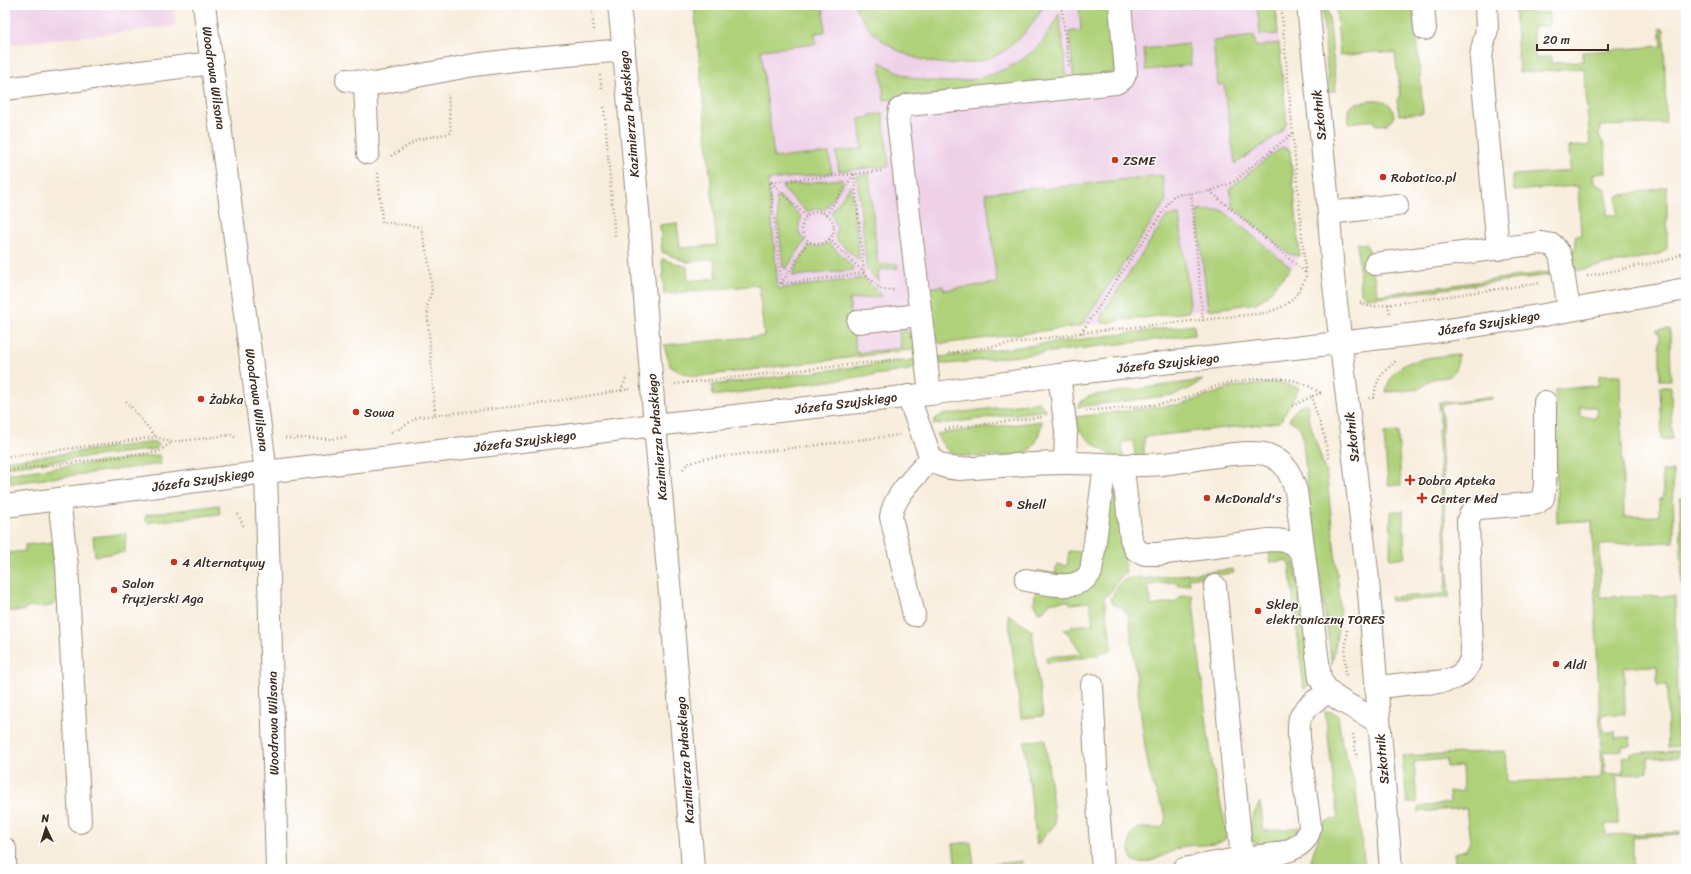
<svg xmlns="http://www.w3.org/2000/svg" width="1691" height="874" font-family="Sriracha,sans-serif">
<rect width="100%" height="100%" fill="#fff"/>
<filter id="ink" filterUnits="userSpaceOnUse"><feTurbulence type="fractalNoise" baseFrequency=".025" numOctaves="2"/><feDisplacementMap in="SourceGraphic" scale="8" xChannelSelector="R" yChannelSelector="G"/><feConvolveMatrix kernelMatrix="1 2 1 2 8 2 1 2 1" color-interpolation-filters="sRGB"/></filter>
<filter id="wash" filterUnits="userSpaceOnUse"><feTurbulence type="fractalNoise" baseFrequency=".012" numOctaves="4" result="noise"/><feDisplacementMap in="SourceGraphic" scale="16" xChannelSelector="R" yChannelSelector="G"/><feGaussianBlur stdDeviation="0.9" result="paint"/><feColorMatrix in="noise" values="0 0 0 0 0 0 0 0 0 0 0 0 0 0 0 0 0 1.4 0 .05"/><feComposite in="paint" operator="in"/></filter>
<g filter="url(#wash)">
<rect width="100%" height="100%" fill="#f8eddc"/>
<!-- built -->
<g fill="#eed0e7">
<polygon points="5,5 173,5 176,26 5,45"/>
<polygon points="733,5 1276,5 1300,256 1294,266 1264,298 1256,303 1247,305 856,354 764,336"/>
</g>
<!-- green -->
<g fill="#afd179" stroke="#757e4c" fill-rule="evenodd">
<path d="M694 5H823L825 32 815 33 816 44 761 50 774 158 829 153 832 173 768 180 778 289 864 278 882 296 849 300 856 353 901 348 899 333 904 330 913 335 918 349 702 376C690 377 680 373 670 366L664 345 764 336 759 285 664 294 662 259 687 267 688 281 717 278 714 259 687 262 662 252 660 225 677 223 680 248 717 245Z"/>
<path d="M854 5H1044C1032 27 1012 51 987 59 938 74 876 54 854 5Z"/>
<polygon points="1079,5 1112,5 1117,53 1114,73 1074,80 1069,32 1081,30"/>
<polygon points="1257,5 1276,5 1278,34 1260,35"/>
<polygon points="1322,5 1328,5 1336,91 1329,92"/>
<polygon points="1336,5 1412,5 1418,49 1423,113 1399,115 1397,100 1400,95 1395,53 1375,52 1340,56"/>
<path d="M1515 5H1531L1532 14 1549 12V26L1533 27 1535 58 1551 57V63L1583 61V52L1662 46 1660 28 1664 29 1666 123 1600 126 1599 135 1605 147 1606 173 1593 174 1594 183C1611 185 1606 203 1607 215H1617V196L1667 187V249L1660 254 1575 271 1572 250 1576 247 1575 236 1581 235 1578 186 1514 191 1512 175 1570 171 1569 147 1590 145 1584 68 1519 73Z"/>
<path d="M1059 13 1067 81 884 100 880 62C888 66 896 72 904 75 949 90 1000 80 1036 49 1043 43 1055 23 1059 13Z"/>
<polygon points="1254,36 1256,47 1279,43 1287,123 1279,134 1235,164 1224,84 1218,85 1213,41"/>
<polygon points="1188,44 1191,65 1146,70 1144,49"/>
<path d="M1378 100C1388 102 1393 105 1394 116 1391 124 1385 125 1376 125L1373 120 1349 123 1348 108 1357 103Z"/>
<polygon points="883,114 889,166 839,171 836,152 862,149 859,119 870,117 870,115"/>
<polygon points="1282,147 1290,150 1300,256 1289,254 1232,206 1230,188"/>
<polygon points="869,174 878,265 897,264 898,268 878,270 879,282 867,270 857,176"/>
<polygon points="1162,175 1166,201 1081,326 941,344 934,337 933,332 928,288 943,286 944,290 997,283 986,193 1042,187 1042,189"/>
<polygon points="841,179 844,182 825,210 817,208 807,212 786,192 782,186"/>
<polygon points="851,185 859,257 859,261 835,238 837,228 831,213"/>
<path d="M779 196 802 217C797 227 797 233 805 241L786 269 783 267 776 198Z"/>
<polygon points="1222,210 1291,268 1264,298 1256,303 1208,310 1197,211"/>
<polygon points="1179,215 1190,302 1188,312 1102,323 1102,314 1167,216"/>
<polygon points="829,243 853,267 853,270 793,276 793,272 809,246 819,247"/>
<polygon points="1357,243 1365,244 1368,247 1378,295 1550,272 1550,275 1399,295 1366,298 1361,293"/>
<polygon points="1194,325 1195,335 949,364 939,364 932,358"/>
<polygon points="1670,329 1671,380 1660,380 1660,335 1656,330"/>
<path d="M1458 354V363L1457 364C1452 381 1446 376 1433 379 1428 380 1425 386 1420 388 1410 391 1397 391 1386 392 1388 383 1392 374 1399 368 1411 358 1442 356 1458 354Z"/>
<polygon points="919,359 915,368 905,371 713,396 712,385"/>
<path d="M1599 375H1620L1624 517 1659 516V499H1663L1662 471H1673L1674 542 1600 545V597L1675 596 1678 747 1668 748 1667 685H1657V666L1624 667 1625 714H1602V724L1603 725V732H1615V738L1630 737V746H1622V750L1604 752 1605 774 1624 773 1623 757 1630 756V753L1678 751 1679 757 1648 758V772L1617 776 1618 824H1605L1606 835 1680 832V834L1633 837V869H1456L1454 853 1466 850 1470 841 1466 808 1417 812 1419 807 1450 803 1449 792 1463 791 1462 766 1447 767 1446 759 1414 762 1417 803H1407L1402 756 1505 751 1507 782 1602 778 1592 521 1557 522 1555 390 1599 385ZM1580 407H1597V417H1580Z"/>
<polygon points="1203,380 1191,388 1174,395 1077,407 1082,401 1089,396"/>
<path d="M1279 382 1299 388 1280 422 1144 437V459H1135L1134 441 1122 442 1123 460C1110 456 1083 439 1077 426 1076 423 1076 420 1076 417L1183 404 1233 387Z"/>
<polygon points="1660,387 1671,387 1672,439 1662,439"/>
<polygon points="1492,397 1492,399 1441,405 1443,430 1441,434 1449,598 1391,601 1390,597 1445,594 1445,585 1447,584 1438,429 1440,429 1439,402 1458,402"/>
<polygon points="1039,402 1046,410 933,425 935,419 942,415"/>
<path d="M1306 403 1309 405 1308 416 1327 477 1339 592 1340 615 1332 665 1309 500 1302 433C1300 426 1296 423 1289 420 1292 413 1298 406 1306 403Z"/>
<path d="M1042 421C1040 431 1037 445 1028 451 1020 458 962 458 952 453 944 449 940 440 936 434Z"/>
<polygon points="1398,432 1401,485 1388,485 1384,433"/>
<polygon points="155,442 159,445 156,449 5,467 5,461"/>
<polygon points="159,455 161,464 5,484 5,474"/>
<path d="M1113 490 1116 495 1126 573C1114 580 1116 591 1104 597L1112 648C1103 658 1061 660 1047 663L1046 657 1082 654 1069 634 1063 629H1072V626L1093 624 1090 602 1070 604 1069 601 1051 602 1043 611 1038 612 1034 601 1036 591 1074 590Z"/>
<polygon points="1680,498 1685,498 1686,584 1682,585"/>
<polygon points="219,505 220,514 153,522 148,523 145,520 146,515 150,514"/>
<polygon points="1391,511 1403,511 1405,557 1390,559"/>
<polygon points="126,533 125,552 95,556 93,537"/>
<path d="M53 542 59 593C57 616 33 601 22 611H5V548H8V553L25 551V545Z"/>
<polygon points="1282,546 1294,559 1311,683 1304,689 1289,563 1285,561 1270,562 1269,547"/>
<polygon points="1069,551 1088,553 1084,572 1037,577 1038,571 1055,574 1057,564 1067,566"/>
<path d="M1233 569 1234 573 1189 578 1190 584 1179 586 1175 582 1148 585 1151 606 1176 602 1181 596 1192 595 1208 734 1213 768 1227 833 1225 839C1214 849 1193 842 1179 848 1169 852 1144 869 1133 860 1130 857 1130 849 1130 846 1128 814 1162 838 1165 822 1166 818 1166 814 1164 810 1148 782 1145 748 1141 716 1137 683 1133 650 1129 617L1123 608 1113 604 1111 599C1121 580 1120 579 1141 577L1142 579Z"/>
<polygon points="1008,614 1032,631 1043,716 1021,718"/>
<polygon points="1325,712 1332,712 1338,715 1342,743 1355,784 1365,869 1308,869 1319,835 1325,822 1338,818"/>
<polygon points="1045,739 1055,824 1037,845 1024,742"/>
<path d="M1260 802 1264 831 1301 827 1291 842C1282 843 1272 846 1263 845 1237 843 1254 814 1260 802Z"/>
<polygon points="971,842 974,866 1023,861 1017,869 959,869 955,861 953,844"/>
</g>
</g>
<g filter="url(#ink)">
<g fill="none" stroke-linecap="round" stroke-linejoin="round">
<defs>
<g id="minor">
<polyline points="204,5 266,472 277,869"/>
<path d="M619 5C634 141 643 277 654 413 667 565 682 717 693 869"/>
<polyline points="1308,5 1329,213 1333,276 1368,580 1391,869"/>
<polyline points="1423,5 1425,29"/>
<polyline points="1486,5 1487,29 1482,50 1481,60 1498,249"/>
<polyline points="347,80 374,84 474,65 522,59 624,50"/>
<polyline points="365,84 368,153"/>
<polyline points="5,89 212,63"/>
<polyline points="1329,213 1397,205"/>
<polyline points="1375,264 1541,243 1553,245 1559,253 1561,259 1569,310"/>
<polyline points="858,322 920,315"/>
<polyline points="1059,375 1066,431 1065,463"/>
<polyline points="930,394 898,121 900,109 908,105 1116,83 1123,79 1126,72 1120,5"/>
<path d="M908 396 931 458C918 474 893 496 891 517L914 615"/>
<path d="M931 458C939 466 948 468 959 469 995 467 1030 463 1065 463 1098 463 1130 467 1162 464 1189 462 1244 448 1268 455 1287 462 1290 474 1296 491L1320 678C1332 704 1359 706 1379 724"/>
<path d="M1114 465 1120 470 1124 478 1131 539 1136 550 1145 554H1158L1270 540C1290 540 1298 542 1304 561"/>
<polyline points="59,500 67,566 80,822"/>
<polyline points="5,506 266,472 655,425 930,394 1059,375 1434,332 1544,315 1686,289"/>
<path d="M1026 580C1047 584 1078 593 1091 572L1105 465"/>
<polyline points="1092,685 1098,806 1103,869"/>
<path d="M1376 687C1390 686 1403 684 1417 683 1441 682 1469 683 1472 652L1468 520 1471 513 1478 508 1529 504 1537 503 1543 498 1545 485V402"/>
<polyline points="5,849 5,869"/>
<path d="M1242 858C1265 855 1307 856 1310 826 1308 806 1295 732 1300 718 1305 706 1318 698 1330 692"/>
<polyline points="1184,869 1242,858 1215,586"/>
</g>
</defs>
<!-- minor casing -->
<use href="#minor" stroke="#9a8c7d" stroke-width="24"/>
<!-- path -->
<g stroke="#9a8c7d" stroke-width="2.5" stroke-dasharray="1 3" stroke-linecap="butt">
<polyline points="591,5 594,30"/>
<polyline points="1059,6 1062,10 1069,66"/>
<polyline points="600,75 602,90"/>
<polyline points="604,107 615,237"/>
<polyline points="391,156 419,139 451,133 448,94"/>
<polyline points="378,173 382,222 421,227 429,263 432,291 427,306 435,415"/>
<polygon points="854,174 864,273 781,284 770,182"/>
<polyline points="771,182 807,217"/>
<polyline points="1210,191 1306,273"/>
<polyline points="1191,193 1203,321"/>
<circle cx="818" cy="228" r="16"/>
<polyline points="826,215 854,174 881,171"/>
<polyline points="829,239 882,290 895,290"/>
<polyline points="1587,276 1668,260 1686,252"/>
<polyline points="781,284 808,241"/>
<polyline points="1360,303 1370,307 1541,283"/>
<polyline points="1388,304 1390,314"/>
<polyline points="1081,333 1174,195 1210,191 1233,182 1293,133"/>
<path d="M949 353 1081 333 1265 313C1290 305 1294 301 1306 278L1281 5"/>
<polyline points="675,384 902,359"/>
<polyline points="621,391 627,376"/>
<polyline points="1321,393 1313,396 1313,403 1325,438 1329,460"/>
<path d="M1369 398H1374C1377 375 1382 375 1397 360"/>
<polyline points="126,401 156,437"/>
<polyline points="1292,406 1313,396"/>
<path d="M1086 411C1114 408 1144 407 1171 402 1186 399 1200 391 1214 387 1239 379 1278 374 1302 383 1308 385 1315 390 1321 393"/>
<polyline points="945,429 1042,417"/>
<polyline points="391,432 399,429 418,417 537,404 630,389"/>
<polyline points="285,438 332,439 348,437"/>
<polyline points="5,457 156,437 172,442 231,435 237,438"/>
<polyline points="683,469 687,464 703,459 899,435"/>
<polyline points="5,471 158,452 172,442"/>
<polyline points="238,514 244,527"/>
<polyline points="1346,675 1345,655 1347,630"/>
<polyline points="1353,734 1357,758"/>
</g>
<!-- minor -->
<use href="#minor" stroke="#fff" stroke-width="22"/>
</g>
</g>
<!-- markers -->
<g fill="#c8321e" stroke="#fff" stroke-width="1.5">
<circle cx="1115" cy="160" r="4"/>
<circle cx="1383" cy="177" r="4"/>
<circle cx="201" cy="399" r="4"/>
<circle cx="356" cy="412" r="4"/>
<path d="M1408 474h4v4h4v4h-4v4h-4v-4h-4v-4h4z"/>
<circle cx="1207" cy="498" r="4"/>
<path d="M1420 492h4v4h4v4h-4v4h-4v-4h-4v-4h4z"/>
<circle cx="1009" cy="504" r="4"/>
<circle cx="174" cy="562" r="4"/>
<circle cx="114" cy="590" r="4"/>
<circle cx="1258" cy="611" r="4"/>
<circle cx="1556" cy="664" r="4"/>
</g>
<g text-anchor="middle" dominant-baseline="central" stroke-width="3" stroke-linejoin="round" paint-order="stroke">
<!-- street labels -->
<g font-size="13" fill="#3b2a1e" stroke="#fff">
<text transform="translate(214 78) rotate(82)">Woodrowa Wilsona</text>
<text transform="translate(629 114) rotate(-95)">Kazimierza Pułaskiego</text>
<text transform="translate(1319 115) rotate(-96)">Szkotnik</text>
<text transform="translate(1489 323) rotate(-9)">Józefa Szujskiego</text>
<text transform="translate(1168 363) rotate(-6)">Józefa Szujskiego</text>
<text transform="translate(257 400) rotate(82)">Woodrowa Wilsona</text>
<text transform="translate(846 403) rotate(-7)">Józefa Szujskiego</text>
<text transform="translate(657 437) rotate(-95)">Kazimierza Pułaskiego</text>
<text transform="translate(1352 437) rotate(-96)">Szkotnik</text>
<text transform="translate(525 441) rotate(-7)">Józefa Szujskiego</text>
<text transform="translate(203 480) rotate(-8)">Józefa Szujskiego</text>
<text transform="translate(273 723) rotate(-91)">Woodrowa Wilsona</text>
<text transform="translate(1382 759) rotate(-95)">Szkotnik</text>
<text transform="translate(685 760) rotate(-94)">Kazimierza Pułaskiego</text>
</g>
<!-- poi labels -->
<g font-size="13" fill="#3b2a1e" stroke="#fff" text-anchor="start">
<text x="1123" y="160">ZSME</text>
<text x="1391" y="177">Robotico.pl</text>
<text x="209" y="399">Żabka</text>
<text x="364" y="412">Sowa</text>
<text x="1418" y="480">Dobra Apteka</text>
<text x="1215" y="498">McDonald's</text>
<text x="1431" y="498">Center Med</text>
<text x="1017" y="504">Shell</text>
<text x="182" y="562">4 Alternatywy</text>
<text x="122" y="583">Salon<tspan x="122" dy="15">fryzjerski Aga</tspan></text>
<text x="1266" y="604">Sklep<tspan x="1266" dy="15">elektroniczny TORES</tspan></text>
<text x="1564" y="664">Aldi</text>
</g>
</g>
<!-- margin -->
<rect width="1691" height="874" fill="none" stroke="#fff" stroke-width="20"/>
<!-- north arrow -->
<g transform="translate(46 828) rotate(356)" stroke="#ffffff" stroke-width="3" paint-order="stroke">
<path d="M0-3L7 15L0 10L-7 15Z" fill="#3b2a1e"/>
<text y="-6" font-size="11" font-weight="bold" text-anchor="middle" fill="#3b2a1e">N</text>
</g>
<!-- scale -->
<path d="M1537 44v6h71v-6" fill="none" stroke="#3b2a1e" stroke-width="2"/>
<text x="1543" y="44" font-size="12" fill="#3b2a1e" stroke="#ffffff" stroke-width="3" paint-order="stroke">20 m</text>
</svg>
